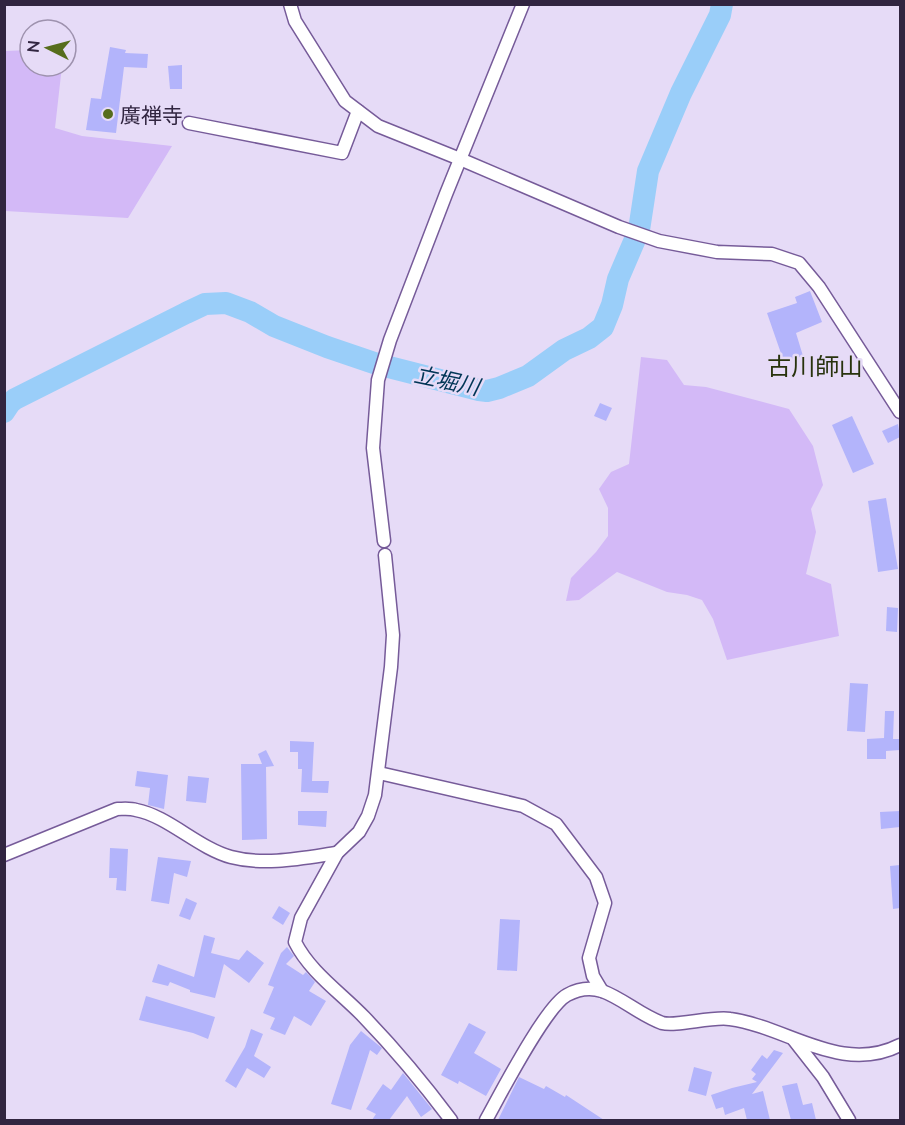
<svg xmlns="http://www.w3.org/2000/svg" width="905" height="1125" font-family="Lato,'Noto Sans JP',sans-serif">
<rect width="100%" height="100%" fill="#e6dbf7"/>
<!-- green -->
<g fill="#d3b9f7">
<polygon points="30,50 30,66 62,66 55,128 82,136 172,146 128,218 5,211 5,51"/>
<polygon points="641,357 667,360 684,385 706,387 789,409 813,446 823,485 811,509 816,532 806,574 831,584 839,636 727,660 713,619 702,600 687,595 667,592 617,572 579,600 566,601 571,578 596,552 608,536 608,508 599,489 611,472 629,464"/>
</g>
<g fill="none" stroke-linecap="round" stroke-linejoin="round">
<!-- river -->
<polyline stroke="#9acef9" stroke-width="22" points="4,412 10,403 15,399 186,313 205,304 226,303 250,312 274,326 327,347 377,364 479,390 487,391 499,388 528,376 564,350 589,338 603,327 612,305 618,279 639,230 648,171 681,93 720,15 722,4"/>
</g>
<!-- building -->
<g fill="#b3b4fb">
<polygon points="110,47 126,50 125,53 148,54 147,68 124,67 116,133 86,130 91,98 101,99"/>
<polygon points="182,65 182,89 170,89 168,66"/>
<polygon points="810,291 822,322 796,333 803,356 784,362 767,313 797,303 795,297"/>
<polygon points="600,403 612,408 606,421 594,416"/>
<polygon points="852,416 874,464 853,473 832,425"/>
<polygon points="898,424 900,437 888,443 882,431"/>
<polygon points="886,498 898,569 878,572 868,501"/>
<polygon points="887,607 898,608 897,632 886,631"/>
<polygon points="850,683 868,684 865,732 847,731"/>
<polygon points="885,711 894,711 893,739 900,739 900,750 886,751 886,759 867,759 867,739 884,738"/>
<polygon points="290,741 314,742 312,781 329,781 328,793 301,792 302,769 298,769 298,752 290,752"/>
<polygon points="266,750 274,766 266,767 267,839 242,840 241,764 262,764 258,754"/>
<polygon points="137,771 168,775 164,809 148,805 150,788 135,786"/>
<polygon points="188,776 209,778 206,803 186,801"/>
<polygon points="298,811 327,811 326,827 298,825"/>
<polygon points="900,811 900,827 881,829 880,812"/>
<polygon points="110,848 128,849 126,891 116,890 117,878 109,878"/>
<polygon points="158,857 191,861 187,877 174,873 169,904 151,901"/>
<polygon points="900,865 900,908 893,909 890,866"/>
<polygon points="186,898 197,903 190,920 179,916"/>
<polygon points="279,906 290,913 283,925 272,918"/>
<polygon points="500,919 520,920 517,971 497,970"/>
<polygon points="204,935 215,938 211,953 239,960 247,950 264,963 249,983 224,964 215,998 190,992 190,990 170,982 168,986 152,982 158,964 194,977"/>
<polygon points="287,947 294,956 286,964 303,975 306,972 315,982 309,991 326,1001 311,1026 294,1016 285,1035 270,1029 275,1018 263,1013 274,987 268,985 281,953"/>
<polygon points="146,996 215,1017 208,1039 193,1033 139,1020"/>
<polygon points="469,1023 486,1032 474,1053 501,1069 486,1096 459,1081 458,1084 441,1075"/>
<polygon points="251,1029 263,1034 254,1056 271,1067 264,1078 247,1068 236,1088 225,1081 245,1047"/>
<polygon points="361,1031 382,1048 377,1055 370,1050 351,1110 331,1104 350,1045"/>
<polygon points="774,1050 783,1053 752,1094 763,1091 770,1120 747,1120 744,1108 725,1115 723,1107 716,1109 711,1095 732,1088 757,1082 752,1079 756,1074 751,1070 762,1055 767,1059"/>
<polygon points="694,1067 712,1072 706,1096 688,1091"/>
<polygon points="403,1073 432,1109 421,1117 407,1096 389,1120 372,1120 376,1114 366,1109 383,1084 391,1090"/>
<polygon points="519,1077 544,1089 546,1086 565,1097 566,1095 604,1120 498,1120"/>
<polygon points="797,1083 803,1105 812,1103 816,1120 791,1120 782,1086"/>
</g>
<g fill="none" stroke-linecap="round" stroke-linejoin="round">
<defs>
<g id="minor">
<polyline points="290,4 295,21 345,101 378,126 460,159 619,227 659,241 717,252 772,254 799,263 819,287 900,412"/>
<polyline points="189,123 342,153 358,111"/>
<polyline points="384,541 373,448 378,380 390,340 446,194 523,4"/>
<path d="M385 555 393 635 391 667 375 795 368 816 359 832 337 853 301 918 295 942C310 972 341 993 364 1017 395 1049 424 1084 451 1120"/>
<polyline points="379,773 523,806 556,824 596,877 605,903 589,958 593,976 602,991"/>
<path d="M4 855 117 809C123 809 130 808 136 810 168 816 198 848 231 857 265 866 303 858 337 853"/>
<polyline points="794,1040 823,1077 849,1120"/>
<path d="M486 1120C500 1095 545 1007 567 995 578 989 590 987 602 991 622 998 640 1015 662 1023 676 1027 712 1016 730 1019 788 1027 841 1075 900 1045"/>
</g>
</defs>
<!-- minor casing -->
<use href="#minor" stroke="#765b99" stroke-width="15"/>
<!-- minor -->
<use href="#minor" stroke="#fff" stroke-width="12"/>
</g>
<!-- markers -->
<circle fill="#576d1c" stroke="#e6dbf7" stroke-width="2" cx="108" cy="114" r="6"/>
<g text-anchor="middle" dominant-baseline="central" stroke-width="5" stroke-linejoin="round" paint-order="stroke">
<!-- poi labels -->
<g font-size="21" fill="#312540" stroke="#e6dbf7" text-anchor="start">
<text x="120" y="114">廣禅寺</text>
</g>
<!-- water labels -->
<g font-size="22" font-style="italic" fill="#003556" stroke="#e6dbf7">
<text transform="translate(447 380) rotate(12)">立堀川</text>
</g>
<!-- quarter labels -->
<g font-size="24" fill="#28330d" stroke="#e6dbf7">
<text x="815" y="365">古川師山</text>
</g>
</g>
<!-- border -->
<rect width="905" height="1125" fill="none" stroke="#312540" stroke-width="12"/>
<!-- north arrow -->
<g transform="translate(48 48) rotate(276)"><circle r="28" fill="#e6dbf7" stroke="#9e92ae" stroke-width="1.5"/>
<path d="M0-4.5L10 22L0 15L-10 22Z" fill="#576d1c"/>
<text y="-9" font-size="16" font-weight="bold" text-anchor="middle" fill="#312540">N</text>
</g>
</svg>
